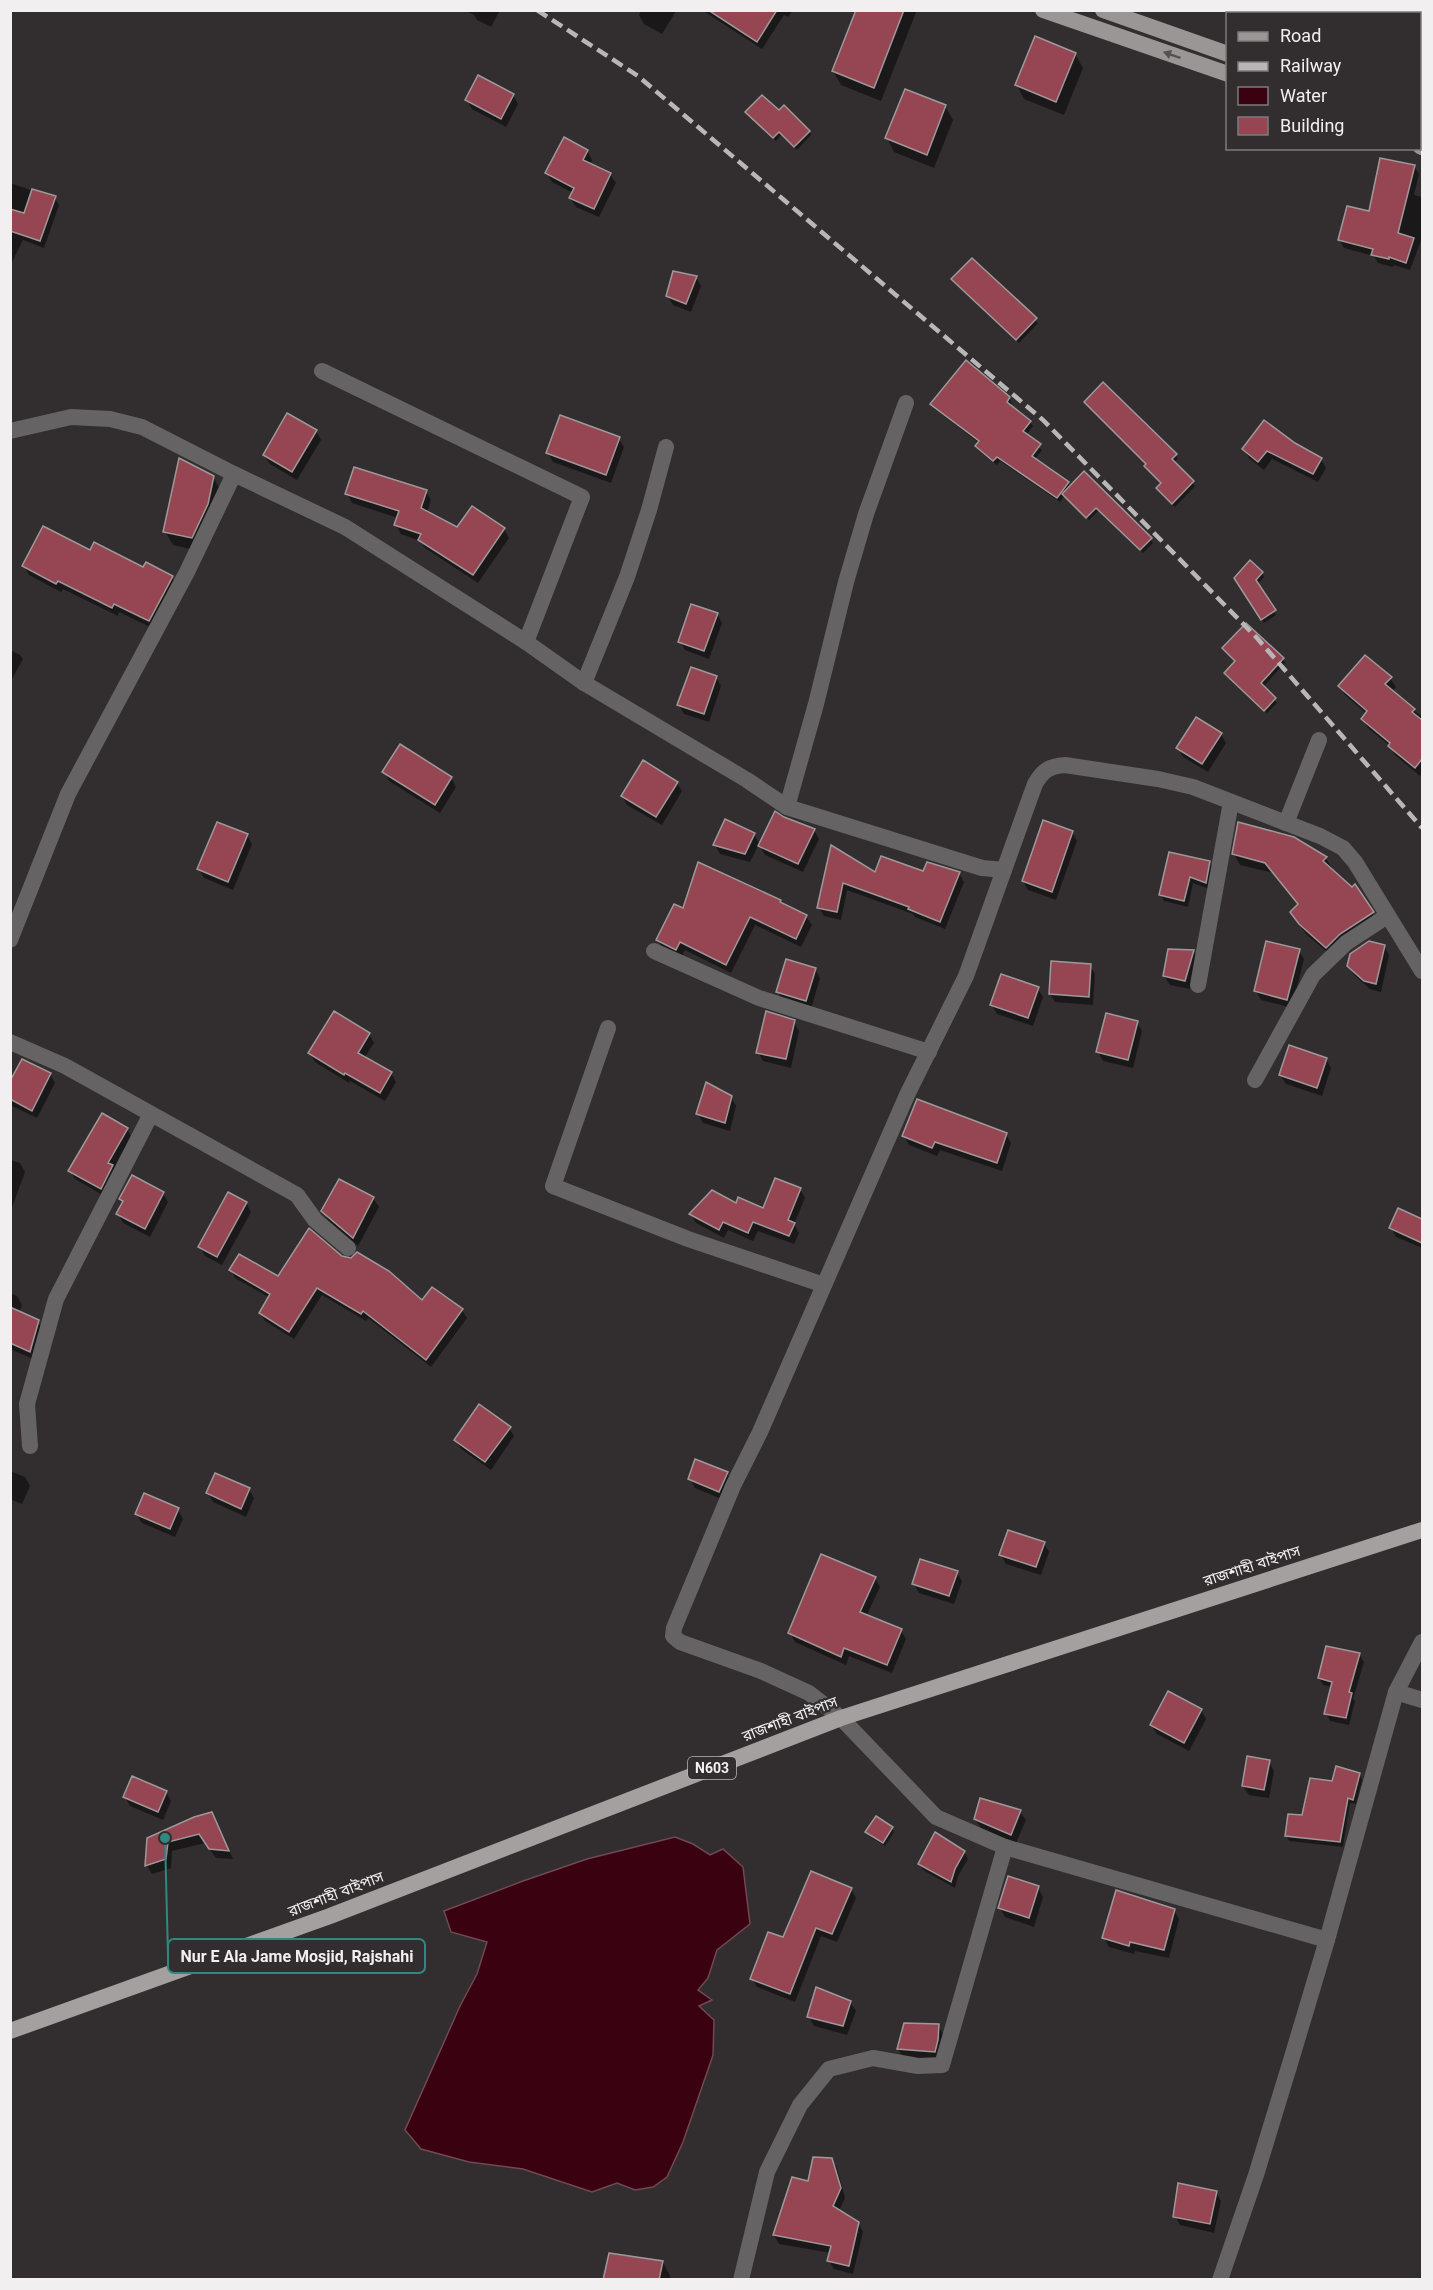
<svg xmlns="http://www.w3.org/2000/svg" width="1433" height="2290" font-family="Roboto,'Noto Sans Bengali',sans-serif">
<rect width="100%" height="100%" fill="#322e2f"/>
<!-- water -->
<polygon fill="#3a0111" stroke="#714854" stroke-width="1.5" points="675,1837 693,1844 710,1855 723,1849 743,1867 750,1924 717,1950 708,1978 698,1990 712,2000 699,2006 714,2020 713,2055 683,2142 667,2177 653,2187 635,2190 617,2183 592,2192 523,2169 469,2162 421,2149 405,2130 460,2006 477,1974 487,1942 451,1932 444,1911 523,1881 587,1859"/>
<!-- shadow -->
<g fill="#0007">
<polygon points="464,10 500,10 491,27 477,20 474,15"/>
<polygon points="641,10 675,10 676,11 662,34 644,24 639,15"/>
<polygon points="702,10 793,10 788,17 784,15 762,49"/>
<polygon points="857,10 917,10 881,101 841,85 833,71"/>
<polygon points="1075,54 1083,68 1064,115 1024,99 1017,85"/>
<polygon points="513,95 518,104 506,127 472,109 467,100"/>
<polygon points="945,106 953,120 934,168 894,152 887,138"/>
<polygon points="747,112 779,112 809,131 811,135 797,150 781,135 776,141"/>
<polygon points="587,151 592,160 590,165 610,174 616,183 599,217 576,207 570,198 573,193 552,182 547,173"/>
<polygon points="1414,166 1419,174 1414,195 1422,197 1422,238 1410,270 1394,265 1393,267 1378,263 1374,256 1344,248 1339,239 1370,213"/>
<polygon points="10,183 55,198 59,205 44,248 23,240 10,266"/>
<polygon points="972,260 1038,323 1019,343 953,279"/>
<polygon points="696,278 701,286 691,312 673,305 668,296"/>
<polygon points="1009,398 1012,403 1009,406 1030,422 1033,426 1026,435 1042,450 1035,459 1068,483 1071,487 1150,539 1153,543 1143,553 1099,510 1089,520 1065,495 1060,502 1000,461 997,465 979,451 976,447 979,443 935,409 932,404"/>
<polygon points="1086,402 1176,455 1178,459 1173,463 1195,486 1175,507 1160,493 1158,489 1162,484 1147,465"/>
<polygon points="316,431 321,440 297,480 270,464 264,455"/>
<polygon points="618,438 624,447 611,483 553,462 548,453"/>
<polygon points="1294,445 1321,459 1326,468 1318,482 1272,459 1264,470 1249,458 1244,449"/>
<polygon points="213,477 221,491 199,551 173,545 165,531"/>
<polygon points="426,492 431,500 427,513 458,529 504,529 509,538 478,583 425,548 420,541 401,534 396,525 398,518 352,503 347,494"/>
<polygon points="90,552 172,577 177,586 154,629 119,612 118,616 63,589 61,592 29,575 24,566"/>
<polygon points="1262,573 1264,577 1257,585 1276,615 1264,623 1236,578"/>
<polygon points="717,614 722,623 709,659 685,650 680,641"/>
<polygon points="1223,648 1283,659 1285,663 1263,687 1277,703 1267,713 1228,677 1226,674 1236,662"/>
<polygon points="10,650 20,655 23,659 12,679"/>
<polygon points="716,677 721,686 709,722 684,714 679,705"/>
<polygon points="1390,678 1396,687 1392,692 1422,717 1422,773 1420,776 1395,755 1390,746 1368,728 1363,719 1367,714 1345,695 1340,687"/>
<polygon points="1221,734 1226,743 1208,772 1183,757 1178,748"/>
<polygon points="401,746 451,778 456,787 440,813 389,781 384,772"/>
<polygon points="677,783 682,791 662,825 627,805 622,796"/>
<polygon points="814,830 819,839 803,872 765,855 759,844 750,862 720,854 715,845 754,834 760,845"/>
<polygon points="1072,832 1077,841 1056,900 1028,890 1023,881"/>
<polygon points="247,835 252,844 233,890 204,878 199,869"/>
<polygon points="832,847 875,874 959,873 964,882 945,929 915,917 913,914 847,890 841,920 824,916 819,908"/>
<polygon points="1234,854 1326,858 1332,869 1331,870 1372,913 1378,924 1333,957 1307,935 1298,923 1292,912 1299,905 1273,873 1240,865"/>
<polygon points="1209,862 1213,869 1209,889 1193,883 1188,907 1164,901 1160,894"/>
<polygon points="780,901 782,904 806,916 812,925 801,947 755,925 731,973 685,950 681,958 663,949 658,940 684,910"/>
<polygon points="1384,946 1389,955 1381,992 1370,989 1354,975 1348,965"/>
<polygon points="1193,951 1198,960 1190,989 1170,985 1164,976"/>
<polygon points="1299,951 1304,959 1292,1008 1261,1000 1256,991"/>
<polygon points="1090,966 1095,974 1093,1005 1055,1002 1050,994"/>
<polygon points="815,969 820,978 811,1009 783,1001 778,992"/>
<polygon points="1038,989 1043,997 1033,1026 997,1014 992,1005"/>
<polygon points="794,1022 799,1031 791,1068 763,1061 758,1052"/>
<polygon points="1137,1022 1142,1031 1133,1068 1103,1061 1098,1052"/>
<polygon points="369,1034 374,1043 364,1058 391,1073 396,1082 385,1101 350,1081 349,1083 315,1062 310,1053"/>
<polygon points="1326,1059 1331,1068 1322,1096 1286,1084 1280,1075"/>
<polygon points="50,1074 55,1083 37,1118 10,1105 10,1084"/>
<polygon points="731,1097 736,1106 730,1131 703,1123 698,1114"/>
<polygon points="127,1129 132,1138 106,1197 75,1179 70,1171"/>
<polygon points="1006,1134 1011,1143 1002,1171 940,1150 937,1156 909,1145 904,1136"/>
<polygon points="10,1160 20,1163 25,1172 10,1213"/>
<polygon points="339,1181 373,1198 379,1207 358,1246 328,1220 323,1211"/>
<polygon points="800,1189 805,1198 794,1224 799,1233 794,1244 758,1231 753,1241 728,1230 724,1238 696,1223 691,1214 737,1205 764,1210"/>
<polygon points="163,1193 168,1202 150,1237 123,1223 118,1214 123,1203 121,1199"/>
<polygon points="246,1203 251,1212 222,1265 205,1256 200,1247"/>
<polygon points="1399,1210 1422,1220 1422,1248 1396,1237 1391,1228"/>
<polygon points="341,1258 423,1302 462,1310 467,1318 431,1367 368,1318 366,1321 322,1295 294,1339 265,1321 260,1313 270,1298 235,1278 231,1270 278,1278"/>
<polygon points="10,1293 17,1296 22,1305 19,1313 38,1322 43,1331 35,1360 10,1349"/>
<polygon points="509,1428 514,1436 491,1470 461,1449 456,1440"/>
<polygon points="10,1471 25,1477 30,1486 22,1504 10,1499"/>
<polygon points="727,1473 732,1482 724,1500 695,1488 690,1479"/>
<polygon points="249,1489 254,1498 246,1517 213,1502 208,1493"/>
<polygon points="178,1510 183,1519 175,1537 142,1523 136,1514"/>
<polygon points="1044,1544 1049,1552 1041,1575 1006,1564 1001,1555"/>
<polygon points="957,1573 962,1581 954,1604 919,1593 914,1584"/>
<polygon points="875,1578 880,1587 866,1617 901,1631 906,1639 892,1673 849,1656 846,1665 795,1642 790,1633"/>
<polygon points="1359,1654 1364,1662 1353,1699 1355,1701 1349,1725 1330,1721 1326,1713 1332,1687 1323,1685 1319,1678"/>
<polygon points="1201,1710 1206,1719 1189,1751 1157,1734 1151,1725"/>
<polygon points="1269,1762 1274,1771 1269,1798 1249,1795 1243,1786"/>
<polygon points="1359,1774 1362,1780 1356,1804 1350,1803 1343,1847 1289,1841 1286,1835 1333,1783"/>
<polygon points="166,1792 171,1801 163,1820 130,1806 125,1797"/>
<polygon points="981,1800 1020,1812 1026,1820 1016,1843 981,1828 975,1819"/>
<polygon points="212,1814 233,1859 216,1858 205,1843 172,1851 171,1868 152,1874 147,1866 148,1839"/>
<polygon points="892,1828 894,1832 885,1846 869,1836 867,1832"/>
<polygon points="936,1834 964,1852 968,1859 958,1876 955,1888 923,1870 919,1864"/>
<polygon points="1038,1888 1043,1897 1034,1927 1005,1917 1000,1908"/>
<polygon points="851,1889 856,1898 837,1942 821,1936 795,2002 757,1987 752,1979 783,1939"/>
<polygon points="1174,1910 1179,1919 1169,1958 1135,1951 1134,1954 1109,1947 1104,1938"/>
<polygon points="850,2002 856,2011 847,2035 814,2026 809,2017"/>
<polygon points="938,2025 943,2034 940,2060 903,2057 898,2049"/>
<polygon points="832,2160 837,2168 845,2198 839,2211 858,2223 863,2232 853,2274 834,2269 829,2261 831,2253 779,2244 774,2235 809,2183"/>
<polygon points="1216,2192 1221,2201 1214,2233 1180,2225 1175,2216"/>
<polygon points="663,2262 670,2276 670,2280 605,2280"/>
</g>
<!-- building -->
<g fill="#964653" stroke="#9d9999" stroke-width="1.5">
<polygon points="708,10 777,10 757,42"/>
<polygon points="856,10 904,10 874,88 832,71"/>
<polygon points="1035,36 1076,53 1056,102 1015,85"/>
<polygon points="478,75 514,94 501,119 465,100"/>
<polygon points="905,89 946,105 927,155 885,138"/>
<polygon points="762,95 779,110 784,105 810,131 794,147 779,132 773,138 745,112"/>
<polygon points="564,137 588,150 583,160 611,173 594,209 569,198 574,188 545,173"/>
<polygon points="1380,158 1415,165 1398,233 1414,238 1406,263 1389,257 1389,259 1371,255 1373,249 1338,240 1347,206 1369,211"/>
<polygon points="32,189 56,196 40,241 10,231 10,209 24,213"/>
<polygon points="972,258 1037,318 1016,340 951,279"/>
<polygon points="673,271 697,276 686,304 666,296"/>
<polygon points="966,360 1010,397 1007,402 1031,421 1023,431 1041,444 1032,456 1069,482 1057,498 997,457 993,461 975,446 979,441 930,404"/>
<polygon points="1103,382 1177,454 1172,459 1194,481 1172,504 1156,488 1161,483 1144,466 1146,464 1084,402"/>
<polygon points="287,413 317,430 292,472 263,455"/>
<polygon points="560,415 620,437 606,475 546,453"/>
<polygon points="1264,420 1295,443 1322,458 1313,474 1267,451 1258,462 1242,449"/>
<polygon points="179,458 214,476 208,504 192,538 163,532"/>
<polygon points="354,467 427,490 421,508 457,527 472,506 505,528 473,575 418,540 421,534 394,525 399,511 345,494"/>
<polygon points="1084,471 1152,538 1140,550 1096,508 1086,518 1062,494"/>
<polygon points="43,526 90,550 94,542 143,567 146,562 173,576 149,621 114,604 112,608 58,581 56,584 22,566"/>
<polygon points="1250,560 1263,572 1256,580 1276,610 1261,620 1234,578"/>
<polygon points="691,604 718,613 704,651 678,642"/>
<polygon points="1246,623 1284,658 1261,683 1276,698 1264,711 1224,673 1235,661 1222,648"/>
<polygon points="1365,655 1392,677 1385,684 1415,709 1412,712 1422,720 1422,759 1415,768 1388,746 1390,743 1361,719 1367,711 1338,686"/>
<polygon points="691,667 717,676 704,714 677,705"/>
<polygon points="1196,717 1222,733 1202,764 1176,748"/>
<polygon points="400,744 452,777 435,805 382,772"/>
<polygon points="643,760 678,782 656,817 621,796"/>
<polygon points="775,811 784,817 815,829 798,864 758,846"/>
<polygon points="725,819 755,833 745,854 713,845"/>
<polygon points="1043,820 1073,831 1052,892 1022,881"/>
<polygon points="217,822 248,834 228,882 197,869"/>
<polygon points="1238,822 1294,837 1327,857 1323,861 1352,887 1355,884 1374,912 1340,934 1326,948 1299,924 1290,912 1298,904 1265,863 1232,854"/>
<polygon points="831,845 875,872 881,856 923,871 927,862 960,872 940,922 908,909 909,907 843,883 837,912 817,908"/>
<polygon points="1169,852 1210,861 1206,883 1190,877 1184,901 1159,895"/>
<polygon points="698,862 781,900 780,902 807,915 796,939 750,917 726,965 680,942 676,950 656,940 674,904 683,908"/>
<polygon points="1266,941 1300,949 1287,1000 1254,991"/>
<polygon points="1369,941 1385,945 1376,984 1364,981 1347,966 1350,954"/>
<polygon points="1168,949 1194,950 1185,981 1163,976"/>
<polygon points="786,959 816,968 806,1001 776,992"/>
<polygon points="1051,961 1091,964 1089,997 1049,994"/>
<polygon points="1001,974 1039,987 1028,1018 990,1005"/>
<polygon points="334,1011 370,1033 358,1053 392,1072 380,1093 345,1073 344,1075 308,1053"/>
<polygon points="766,1011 795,1020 786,1059 756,1053"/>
<polygon points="1106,1013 1138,1021 1128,1060 1096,1052"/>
<polygon points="1289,1045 1327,1058 1317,1088 1279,1075"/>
<polygon points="22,1059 51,1073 32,1111 10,1099 10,1081"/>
<polygon points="706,1082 732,1096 725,1123 696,1114"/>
<polygon points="917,1099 1007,1133 997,1163 935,1142 932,1148 902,1136"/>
<polygon points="102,1113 128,1128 108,1163 113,1165 101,1189 68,1171"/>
<polygon points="132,1175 164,1192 145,1229 116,1214 123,1201 119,1199"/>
<polygon points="775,1178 801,1188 788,1220 795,1223 789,1236 753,1222 748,1233 723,1222 719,1230 689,1214 712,1190 736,1203 738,1197 763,1208"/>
<polygon points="339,1179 374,1197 353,1238 321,1211"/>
<polygon points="228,1192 247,1202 217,1257 198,1247"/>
<polygon points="1398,1208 1422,1219 1422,1243 1389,1228"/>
<polygon points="309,1228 342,1256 351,1258 357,1252 389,1271 422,1300 432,1287 463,1309 426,1360 363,1311 361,1314 317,1288 289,1332 259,1313 270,1294 229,1270 239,1254 278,1276"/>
<polygon points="10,1307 39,1320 30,1352 10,1343"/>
<polygon points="479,1404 511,1427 485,1462 454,1440"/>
<polygon points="695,1459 728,1472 719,1492 688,1479"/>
<polygon points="215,1473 250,1488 241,1509 206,1493"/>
<polygon points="144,1493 179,1508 170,1529 135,1514"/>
<polygon points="1008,1530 1045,1542 1036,1567 999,1555"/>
<polygon points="821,1554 876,1577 860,1612 902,1629 887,1665 844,1648 841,1657 788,1633"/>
<polygon points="920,1559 958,1571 949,1596 912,1584"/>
<polygon points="1326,1646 1360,1653 1349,1692 1352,1693 1346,1718 1324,1714 1332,1682 1318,1678"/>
<polygon points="1168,1691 1202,1709 1184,1743 1150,1725"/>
<polygon points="1247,1756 1270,1760 1264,1790 1242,1786"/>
<polygon points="1336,1766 1360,1773 1353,1800 1348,1798 1340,1842 1285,1836 1288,1814 1302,1815 1310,1778 1332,1781"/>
<polygon points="132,1776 167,1791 158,1812 123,1797"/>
<polygon points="980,1798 1021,1810 1011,1835 974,1819"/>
<polygon points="212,1812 229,1851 209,1849 199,1834 168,1842 166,1859 145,1866 147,1838 194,1817"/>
<polygon points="876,1816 893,1827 883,1843 865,1832"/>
<polygon points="935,1832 965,1851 955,1869 951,1882 918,1864"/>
<polygon points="811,1871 852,1888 832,1934 816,1928 790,1994 750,1979 768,1932 783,1937"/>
<polygon points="1008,1876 1039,1886 1029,1918 998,1908"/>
<polygon points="1116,1890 1175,1909 1164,1950 1130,1942 1129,1946 1102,1938"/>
<polygon points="816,1987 851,2001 843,2026 807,2017"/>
<polygon points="904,2023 939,2024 938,2040 935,2052 897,2049"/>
<polygon points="813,2157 832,2158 841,2188 833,2206 859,2222 849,2266 827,2261 831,2246 773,2235 792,2177 808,2181"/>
<polygon points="1178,2183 1217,2191 1210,2224 1173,2217"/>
<polygon points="609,2253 663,2261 659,2280 603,2280"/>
</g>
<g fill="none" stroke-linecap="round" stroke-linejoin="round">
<!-- minor -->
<g stroke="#656363" stroke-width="16">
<polyline points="322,371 582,497 526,642"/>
<polyline points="10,431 71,417 110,419 142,427 234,474"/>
<polyline points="584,683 627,577 649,510 666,447"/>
<polyline points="787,807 816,704 846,582 866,514 906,403"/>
<polyline points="1286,823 1319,740"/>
<polyline points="1004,870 966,976 907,1095 760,1432 733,1486 674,1628 673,1636 680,1642 761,1671 809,1693 841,1718 936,1817 1005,1847 1327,1940"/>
<path d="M10 940 68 794 187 572 234 474 345 527 526 642 584 683 747 780 787 807 982 868 1004 870 1035 784C1043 770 1050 766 1065 765L1158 779 1193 787 1320 836 1343 848 1355 862 1422 971"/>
<polyline points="654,951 759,998 929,1052"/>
<polyline points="1198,985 1231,802"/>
<polyline points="608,1028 553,1186 688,1239 824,1285"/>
<polyline points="10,1042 65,1066 297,1195 315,1220 348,1248"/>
<polyline points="1255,1080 1313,975 1346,943 1387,916"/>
<polyline points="30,1446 27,1404 56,1299 151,1114"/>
<polyline points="1396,1692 1422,1700"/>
<polyline points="741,2280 767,2172 800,2105 829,2069 873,2058 918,2066 942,2065 1005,1847"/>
<polyline points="1220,2280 1256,2175 1292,2057 1327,1940 1396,1692 1422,1642"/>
</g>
<!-- primary -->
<g stroke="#9a9696" stroke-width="16">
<polyline points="1043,10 1228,74"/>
<polyline points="1103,10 1228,54"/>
<polyline points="1420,120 1422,121"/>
<polyline points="1420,146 1422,147"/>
</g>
<!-- trunk -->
<polyline stroke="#a4a0a0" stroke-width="16" points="10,2031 330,1916 841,1718 1422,1530"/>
<!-- rail -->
<polyline stroke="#b9b6b7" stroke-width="4.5" stroke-dasharray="12 6" stroke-linecap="butt" points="537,10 638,76 1043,420 1257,638 1422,828"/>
</g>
<!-- one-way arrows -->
<defs><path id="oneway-solid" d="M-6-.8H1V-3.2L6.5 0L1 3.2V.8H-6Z" transform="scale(1.5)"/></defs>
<use fill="#565253" href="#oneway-solid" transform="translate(1172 55) rotate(-161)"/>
<g text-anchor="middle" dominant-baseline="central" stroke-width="4.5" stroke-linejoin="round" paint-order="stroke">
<!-- shield labels -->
<rect fill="#322e2f" stroke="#b8b5b5" stroke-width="1.5" x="688" y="1757" width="48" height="22" rx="4.5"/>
<g font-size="14" font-weight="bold" fill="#f1efef">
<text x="712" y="1768">N603</text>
</g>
<!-- street labels -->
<g font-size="15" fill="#f1efef" stroke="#322e2f">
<text transform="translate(1252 1566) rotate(-18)">রাজশাহী বাইপাস</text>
<text transform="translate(790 1719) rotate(-21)">রাজশাহী বাইপাস</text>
<text transform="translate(336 1894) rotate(-21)">রাজশাহী বাইপাস</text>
</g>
</g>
<!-- callouts -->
<path fill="none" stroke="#318881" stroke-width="2" d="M165 1838L168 1956"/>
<circle fill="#318881" stroke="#322e2f" stroke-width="2" cx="165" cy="1838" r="6"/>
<rect fill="#322e2f" stroke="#318881" stroke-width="2" x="168" y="1939" width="257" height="34" rx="6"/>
<g font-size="16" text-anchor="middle" font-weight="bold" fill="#f1efef">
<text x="297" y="1962">Nur E Ala Jame Mosjid, Rajshahi</text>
</g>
<!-- border -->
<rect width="1433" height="2290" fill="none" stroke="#f1efef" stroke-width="24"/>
<!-- legend -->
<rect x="1226" y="12" width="195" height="138" fill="#322e2f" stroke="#7e7b7c" stroke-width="1.5"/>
<rect x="1238" y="32" width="30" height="9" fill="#9a9696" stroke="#7e7b7c" stroke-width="1.5"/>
<text x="1280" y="42" font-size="18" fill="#f1efef">Road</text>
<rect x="1238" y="62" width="30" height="9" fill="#b9b6b7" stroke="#7e7b7c" stroke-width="1.5"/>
<text x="1280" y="72" font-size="18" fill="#f1efef">Railway</text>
<rect x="1238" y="87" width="30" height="18" fill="#3a0111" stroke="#7e7b7c" stroke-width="1.5"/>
<text x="1280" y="102" font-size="18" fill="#f1efef">Water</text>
<rect x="1238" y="117" width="30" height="18" fill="#964653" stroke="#7e7b7c" stroke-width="1.5"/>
<text x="1280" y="132" font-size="18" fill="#f1efef">Building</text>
</svg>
